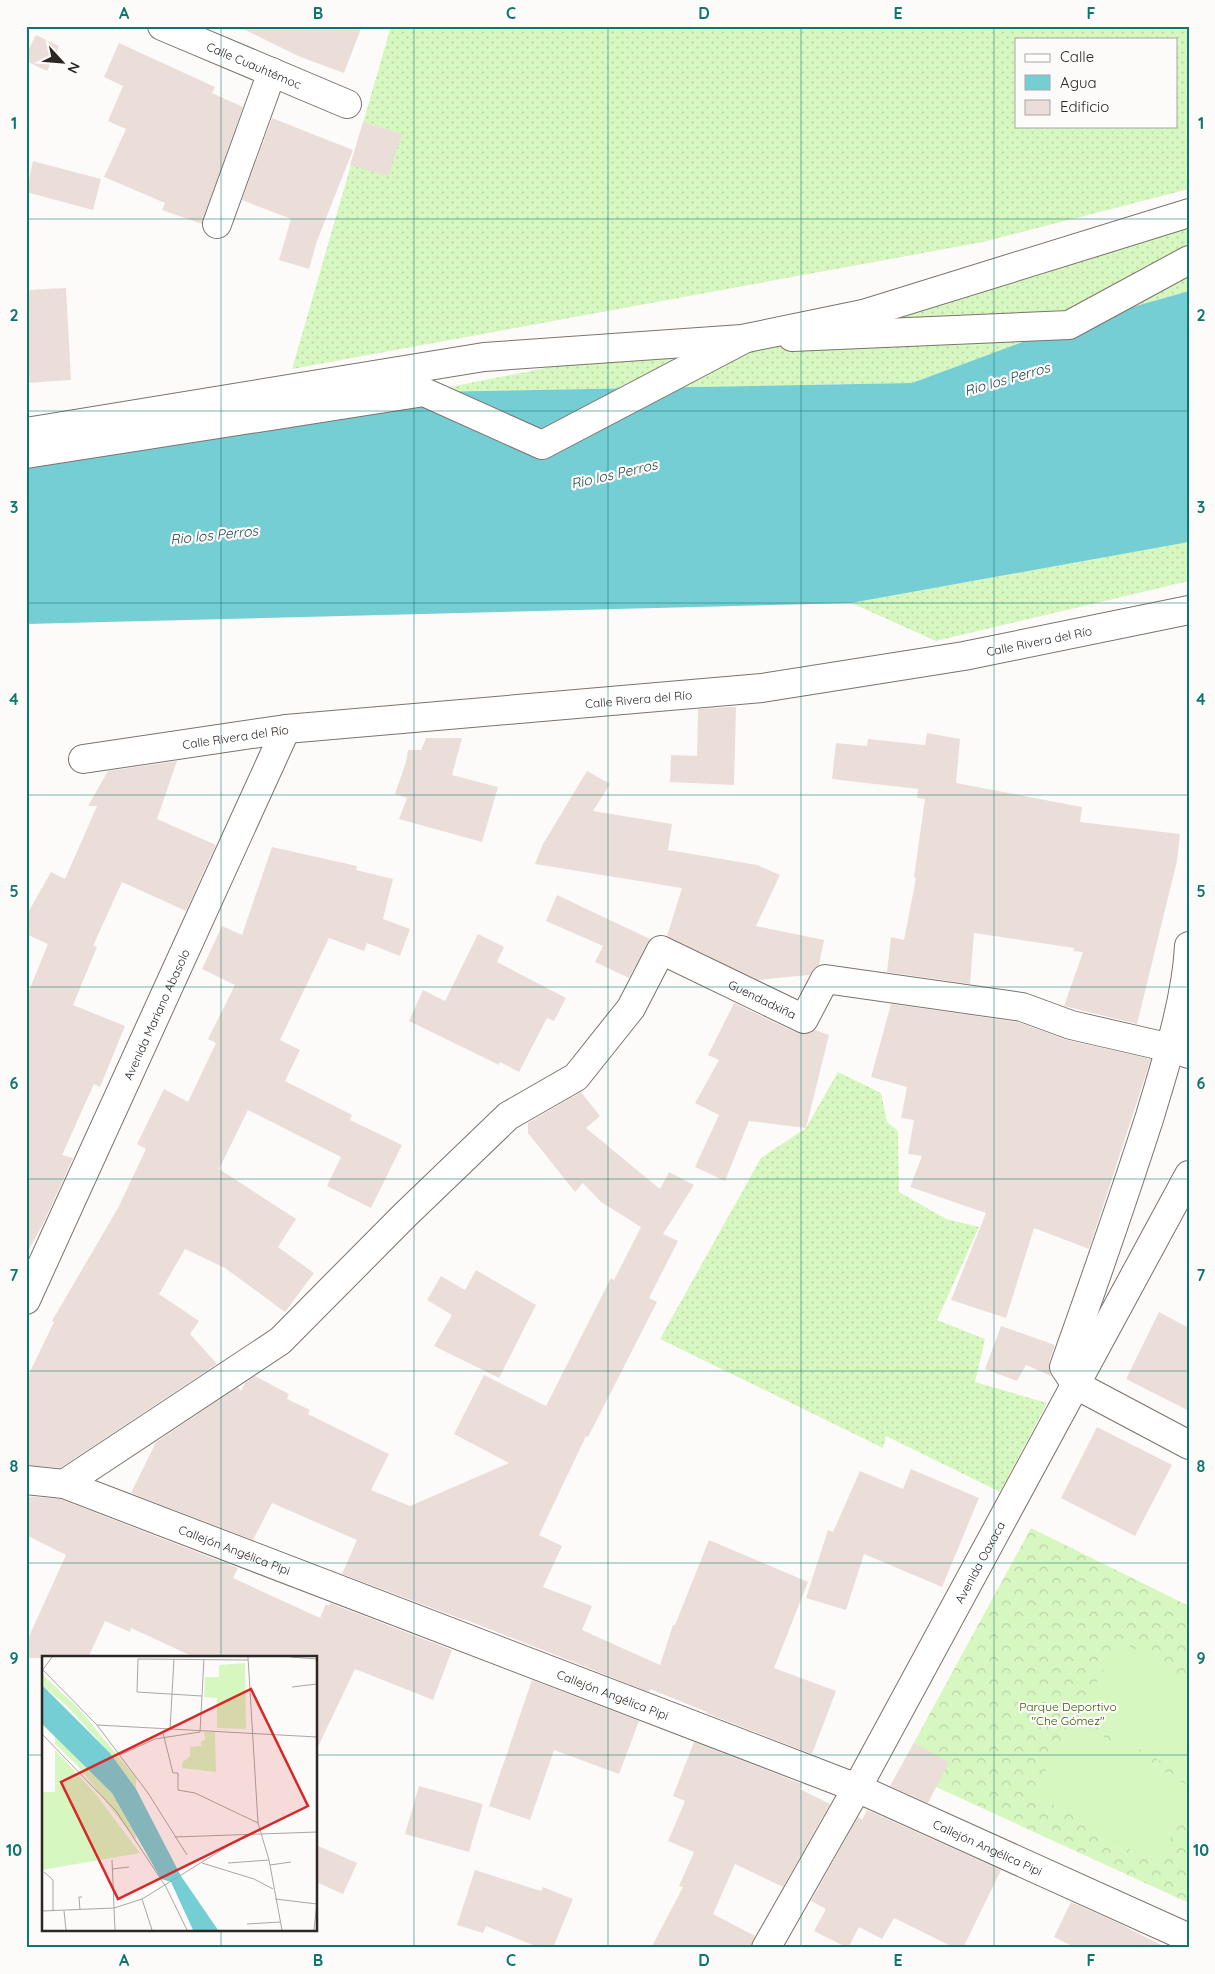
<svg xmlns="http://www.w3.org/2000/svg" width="1215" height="1974" font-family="Quicksand,sans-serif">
<defs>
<pattern id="grass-dots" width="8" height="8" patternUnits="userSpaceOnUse" patternTransform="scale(1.25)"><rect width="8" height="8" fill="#d7f7c1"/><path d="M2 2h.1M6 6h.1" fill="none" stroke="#b9d4a6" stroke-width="1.8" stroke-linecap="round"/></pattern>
<pattern id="forest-crowns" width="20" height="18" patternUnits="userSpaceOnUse" patternTransform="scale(1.25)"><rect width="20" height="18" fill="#d7f7c1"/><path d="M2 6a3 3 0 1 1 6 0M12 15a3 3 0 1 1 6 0" fill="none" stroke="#b9d4a6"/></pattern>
</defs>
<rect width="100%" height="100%" fill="#fdfbf9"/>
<!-- grass -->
<g fill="url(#grass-dots)" fill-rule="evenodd">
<path d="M391 26H1189V189L983 242 292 369ZM1016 39H1176V126H1016Z"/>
<polygon points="1189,228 1189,291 1069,326 912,383 424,392 956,287"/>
<polygon points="1189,542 1189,581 936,641 851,603"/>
<polygon points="838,1072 881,1093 887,1122 898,1131 899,1192 946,1219 979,1227 937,1320 985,1339 975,1382 1047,1403 1000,1492 886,1436 883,1448 660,1339 761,1158 806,1128"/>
</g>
<!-- forest -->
<polygon fill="url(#forest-crowns)" points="1031,1528 1189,1606 1189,1903 899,1770"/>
<!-- garden -->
<g fill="#d7f7c1">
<polygon points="1120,1641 1189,1680 1189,1778 1079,1714"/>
<polygon points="1075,1720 1189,1786 1189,1807 1155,1864 1033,1793"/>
</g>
<!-- water -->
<polygon fill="#76ced5" points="1189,291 1189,542 851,603 26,624 26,439 424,392 912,383 1069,325"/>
<!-- building -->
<g fill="#ebded8">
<polygon points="237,26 362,26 344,73 298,56"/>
<polygon points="36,35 59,46 47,71 26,61 26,54"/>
<polygon points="119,43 215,87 212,93 243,107 202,224 162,210 165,203 104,177 126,129 108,121 123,86 104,77"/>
<polygon points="272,118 353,150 317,241 309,269 279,260 291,219 242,200"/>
<polygon points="363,122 402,134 388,176 350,165"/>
<polygon points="33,161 101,179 93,210 26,192"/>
<polygon points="66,288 71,380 26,383 26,290"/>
<polygon points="729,707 736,707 734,785 670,782 671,755 697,756 698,709"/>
<polygon points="927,733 960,739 956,783 1082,807 1080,822 1180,834 1177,861 1137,1024 1064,1006 1083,952 1073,951 1074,948 974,933 970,984 887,972 891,937 904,940 916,878 914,877 925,799 917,798 918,789 832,779 836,743 867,746 868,739 925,745"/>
<polygon points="426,738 462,738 452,775 498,787 482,842 399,819 407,798 395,794 406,762 408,750 421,750"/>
<polygon points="177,761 157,819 216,845 186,911 122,882 93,946 97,947 73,1005 125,1026 100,1087 94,1084 62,1155 73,1158 45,1220 26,1255 26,998 48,944 26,934 26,916 51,872 65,879 97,806 88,806 108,771"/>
<polygon points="587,771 610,784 593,811 672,824 668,850 757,865 780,875 756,926 824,940 819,965 809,975 758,980 667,936 682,888 535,864 543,844"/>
<polygon points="272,847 357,866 356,870 393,879 383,919 410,929 400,956 367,943 364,951 329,938 280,1040 300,1050 285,1081 352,1115 350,1120 402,1145 371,1208 327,1186 341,1157 248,1110 219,1169 296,1219 278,1247 314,1273 285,1312 225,1268 185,1249 159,1294 199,1321 190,1334 217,1364 60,1468 26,1465 26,1380 54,1322 52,1321 118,1208 146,1149 137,1144 164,1089 188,1102 216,1043 208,1039 235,985 202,969 222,926 242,935"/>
<polygon points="557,895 650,939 629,978 595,962 603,946 546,921"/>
<polygon points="478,934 504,947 497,962 566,998 554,1021 547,1018 519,1072 500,1062 499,1065 409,1021 423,990 445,1001"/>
<polygon points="734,1003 797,1033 805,1034 815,1030 829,1035 806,1128 749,1121 725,1181 695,1167 719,1115 695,1103 719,1060 708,1055"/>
<polygon points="891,1004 1018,1022 1067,1040 1151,1059 1089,1249 1034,1228 1006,1318 951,1300 986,1213 910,1187 922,1156 908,1154 914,1120 901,1118 907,1087 871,1077"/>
<polygon points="581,1092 600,1116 586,1128 660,1189 669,1172 694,1185 663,1234 678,1241 649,1298 657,1302 588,1437 586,1436 539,1535 562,1546 543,1587 592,1606 582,1630 660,1665 673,1625 675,1625 709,1540 808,1582 774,1668 836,1691 812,1754 706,1713 707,1712 650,1689 649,1692 464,1619 464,1620 342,1574 357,1540 272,1503 253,1540 131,1493 156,1442 238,1387 241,1391 245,1383 255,1376 289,1394 287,1399 310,1410 308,1414 389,1454 371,1490 410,1506 509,1463 454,1434 484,1375 546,1406 611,1278 614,1280 641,1227 601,1202 583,1183 575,1192 528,1133 528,1123"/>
<polygon points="476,1270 536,1305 499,1378 434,1346 452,1315 427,1300 441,1276 465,1290"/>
<polygon points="1159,1312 1189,1328 1189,1411 1126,1379"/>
<polygon points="1001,1326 1055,1345 1049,1362 1049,1369 1051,1376 1026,1365 1017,1381 985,1369"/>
<polygon points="1097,1427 1172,1465 1135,1536 1061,1498"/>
<polygon points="911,1469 979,1498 942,1587 864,1554 846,1610 806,1598 828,1530 833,1532 860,1471 903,1489"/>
<polygon points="26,1496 60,1499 238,1568 233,1578 320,1618 326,1604 329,1606 330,1603 452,1650 433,1700 355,1669 316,1751 316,1658 196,1658 131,1628 130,1632 105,1621 88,1658 26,1658 26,1643 66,1555 26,1535"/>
<polygon points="532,1680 639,1721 619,1774 554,1750 530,1820 489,1806"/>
<polygon points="694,1742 802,1784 800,1789 830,1804 783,1887 735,1864 713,1914 755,1936 750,1948 651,1948 683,1887 679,1886 694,1852 668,1841 685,1801 673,1796"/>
<polygon points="914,1743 949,1762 928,1803 890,1786"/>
<polygon points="419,1786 483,1804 469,1852 405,1834"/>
<polygon points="867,1810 1001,1870 963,1948 955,1948 894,1918 882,1939 859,1927 848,1948 814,1931 826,1909 811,1901 858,1817 862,1820"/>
<polygon points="316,1845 357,1863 343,1894 316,1882"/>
<polygon points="475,1870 541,1891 543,1887 573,1899 553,1948 540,1948 486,1926 483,1933 457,1925"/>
<polygon points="1071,1902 1118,1923 1167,1948 1076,1948 1054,1937"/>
</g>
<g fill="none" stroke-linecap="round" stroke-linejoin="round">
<defs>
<g id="pedestrian">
<polyline points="792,337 1069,325 1189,260"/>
<polyline points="26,454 424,392 542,445 744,339"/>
</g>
<g id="minor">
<path id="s1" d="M162 26 347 104"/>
<polyline points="217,224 272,72"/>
<polyline points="26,432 484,357 742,339 863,314 1189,213"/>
<path id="s2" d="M83 759 286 729 762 688 964 656 1189 610"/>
<path d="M1189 946C1186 1002 1166 1062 1150 1116 1123 1200 1094 1283 1064 1367L1076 1385 1189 1445"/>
<path id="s3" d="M26 1300 286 729"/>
<path id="s4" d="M26 1480 64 1484 857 1788 1189 1938"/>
<path id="s5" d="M64 1484 280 1341 405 1215 508 1116 576 1077 631 1008 661 950 804 1019 825 979 1022 1007 1071 1025 1171 1048 1189 1054"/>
<path id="s6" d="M766 1948 857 1788 1189 1175"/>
</g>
</defs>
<!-- pedestrian casing -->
<use href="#pedestrian" stroke="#7d726c" stroke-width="30"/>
<!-- minor casing -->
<use href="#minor" stroke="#7d726c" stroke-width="30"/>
<!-- pedestrian -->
<use href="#pedestrian" stroke="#fff" stroke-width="28"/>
<!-- minor -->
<use href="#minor" stroke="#fff" stroke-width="28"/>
</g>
<!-- grid -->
<path fill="none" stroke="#0f766e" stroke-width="1" stroke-opacity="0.55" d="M221 26V1658M414 26V1948M608 26V1948M801 26V1948M994 26V1948M26 219H1189M26 411H1189M26 603H1189M26 795H1189M26 987H1189M26 1179H1189M26 1371H1189M26 1563H1189M26 1755H44M316 1755H1189M221 1930V1948"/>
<g text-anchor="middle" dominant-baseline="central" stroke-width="4.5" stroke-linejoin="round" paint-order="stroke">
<!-- street labels -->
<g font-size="12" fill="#2b2724" stroke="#fdfbf9">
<text stroke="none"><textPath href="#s1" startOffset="100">Calle Cuauhtémoc</textPath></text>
<text stroke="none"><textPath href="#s2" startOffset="964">Calle Rivera del Río</textPath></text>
<text stroke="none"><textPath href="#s2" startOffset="559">Calle Rivera del Río</textPath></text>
<text stroke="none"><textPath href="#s2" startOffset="154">Calle Rivera del Río</textPath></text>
<text stroke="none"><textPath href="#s5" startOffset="924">Guendadxiña</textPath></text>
<text stroke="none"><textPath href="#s3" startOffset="314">Avenida Mariano Abasolo</textPath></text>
<text stroke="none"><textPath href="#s4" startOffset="221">Callejón Angélica Pipi</textPath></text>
<text stroke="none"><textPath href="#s6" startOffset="441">Avenida Oaxaca</textPath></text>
<text stroke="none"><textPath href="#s4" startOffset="626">Callejón Angélica Pipi</textPath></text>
<text stroke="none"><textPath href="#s4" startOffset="1031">Callejón Angélica Pipi</textPath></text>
</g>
<!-- park labels -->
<g font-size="12" fill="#325903" stroke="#fdfbf9">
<text x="1068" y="1706">Parque Deportivo<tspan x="1068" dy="14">"Che Gómez"</tspan></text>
</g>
<!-- water labels -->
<g font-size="14" font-style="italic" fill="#20494d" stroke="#fdfbf9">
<text transform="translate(1007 379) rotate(-16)">Rio los Perros</text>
<text transform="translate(614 474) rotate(-13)">Rio los Perros</text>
<text transform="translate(214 535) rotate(-6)">Rio los Perros</text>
</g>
</g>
<!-- overview -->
<g transform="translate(42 1656)">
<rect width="275" height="275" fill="#fdfbf9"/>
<path d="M1 19 38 54 94 122V133L68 97 25 50 0 29ZM162 76H173L174 116 140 112V107L148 100V91L159 90V85L163 84ZM13 79 70 137 93 170 94 184 34 108 13 88ZM13 94 53 137 98 197 0 214V136H13Z" fill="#d7f7c1"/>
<path d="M203 7 204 73 175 72V42L162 41 163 21H177V9Z" fill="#d7f7c1"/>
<path d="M181 11 199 12 198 42 180 41ZM182 43 192 46 201 44 200 59 181 58Z" fill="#d7f7c1"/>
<path d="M0 29 68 97 94 133 139 220 176 274H151L129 226 119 223 70 137 0 68Z" fill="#76ced5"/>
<path fill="none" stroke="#a9a6a4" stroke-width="1" d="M206 1 216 167 227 204 240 274M249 1 275 3M1 14 55 69 275 81M0 15 10 1M250 31 275 28M160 40 95 36 96 3 206 4M55 69 106 137 145 199M128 73 132 3M121 77 131 117H136V134L153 137 216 167M0 78 74 155 124 231 145 274M78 99 113 83 158 76 162 3M133 181 275 176M70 204 73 274M160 207 212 223 231 233M186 207 227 204M228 209 249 206M70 213 87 211M2 216 11 224V255M100 243 110 274M233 243 275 248M38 254 37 241H40M0 255 72 252 100 243 204 179M22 255 24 274M205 268 238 266M272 274 275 246"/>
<path fill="#d62828" fill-opacity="0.15" stroke="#d62828" stroke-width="2.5" d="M209 33 266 150 76 243 19 126Z"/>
<rect width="275" height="275" fill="none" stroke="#2b2724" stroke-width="2.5"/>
</g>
<!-- border -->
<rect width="1215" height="1974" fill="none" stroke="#fdfbf9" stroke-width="55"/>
<!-- legend -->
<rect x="1015" y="38" width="162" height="90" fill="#fdfbf9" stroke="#a9a6a4"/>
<rect x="1025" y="54" width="25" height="8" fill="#ffffff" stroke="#a9a6a4"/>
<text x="1060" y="62" font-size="15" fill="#2b2724">Calle</text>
<rect x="1025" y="75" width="25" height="15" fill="#76ced5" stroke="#a9a6a4"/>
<text x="1060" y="88" font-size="15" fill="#2b2724">Agua</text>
<rect x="1025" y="100" width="25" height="15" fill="#ebded8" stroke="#a9a6a4"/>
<text x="1060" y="112" font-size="15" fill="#2b2724">Edificio</text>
<!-- north arrow -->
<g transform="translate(62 62) rotate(116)" stroke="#fdfbf9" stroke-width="4" paint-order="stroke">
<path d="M0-4L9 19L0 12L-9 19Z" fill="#2b2724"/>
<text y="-8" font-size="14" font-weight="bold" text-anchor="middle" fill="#2b2724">N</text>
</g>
<rect x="28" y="28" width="1160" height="1918" fill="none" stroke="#0f766e" stroke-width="2"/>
<g font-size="16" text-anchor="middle" font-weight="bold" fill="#0f766e">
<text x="124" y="19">A</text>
<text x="318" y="19">B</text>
<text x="511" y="19">C</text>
<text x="704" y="19">D</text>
<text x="898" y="19">E</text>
<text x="1091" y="19">F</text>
<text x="14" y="129">1</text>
<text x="1201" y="129">1</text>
<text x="14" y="321">2</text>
<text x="1201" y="321">2</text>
<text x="14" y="513">3</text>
<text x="1201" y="513">3</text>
<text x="14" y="705">4</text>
<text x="1201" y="705">4</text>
<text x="14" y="897">5</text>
<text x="1201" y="897">5</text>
<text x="14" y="1089">6</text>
<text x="1201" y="1089">6</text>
<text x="14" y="1281">7</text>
<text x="1201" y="1281">7</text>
<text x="14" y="1472">8</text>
<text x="1201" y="1472">8</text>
<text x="14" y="1664">9</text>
<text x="1201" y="1664">9</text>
<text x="14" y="1856">10</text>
<text x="1201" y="1856">10</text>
<text x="124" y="1966">A</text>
<text x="318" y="1966">B</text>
<text x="511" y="1966">C</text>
<text x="704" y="1966">D</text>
<text x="898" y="1966">E</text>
<text x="1091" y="1966">F</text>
</g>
</svg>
